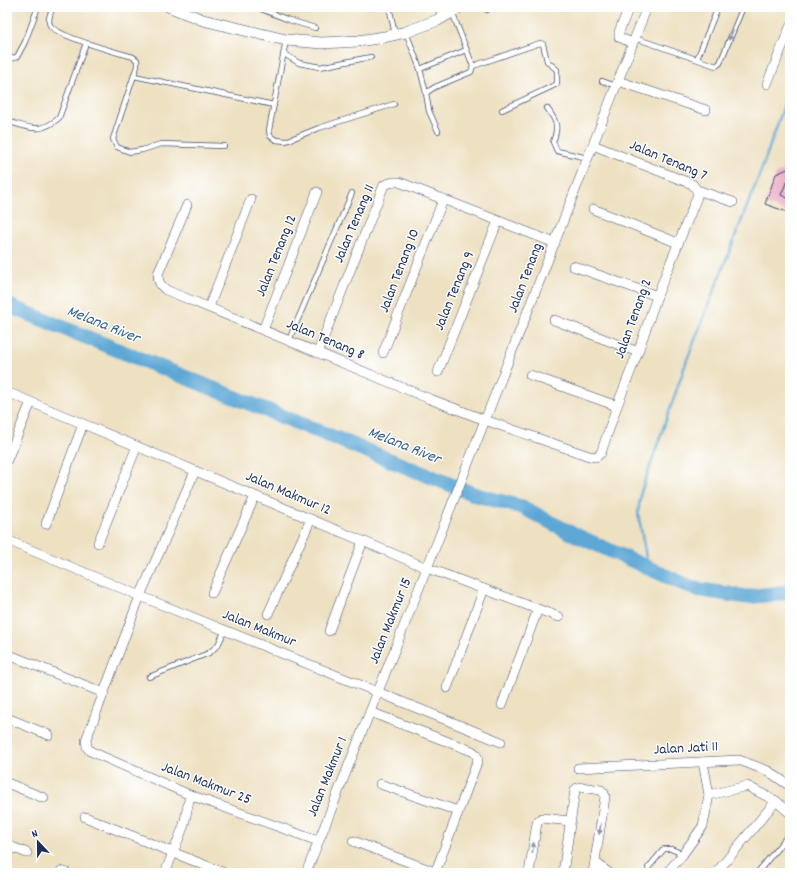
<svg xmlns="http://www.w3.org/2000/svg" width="797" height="880" font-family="Dekko,sans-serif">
<rect width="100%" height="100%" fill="#fff"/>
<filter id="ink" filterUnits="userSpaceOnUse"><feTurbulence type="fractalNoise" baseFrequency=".025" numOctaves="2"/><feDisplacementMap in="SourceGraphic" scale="8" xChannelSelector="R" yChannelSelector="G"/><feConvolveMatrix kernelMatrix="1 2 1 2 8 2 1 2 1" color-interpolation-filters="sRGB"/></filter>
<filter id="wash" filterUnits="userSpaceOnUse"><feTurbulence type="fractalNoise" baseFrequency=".012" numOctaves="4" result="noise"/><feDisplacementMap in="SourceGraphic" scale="16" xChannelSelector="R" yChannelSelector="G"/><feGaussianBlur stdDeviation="0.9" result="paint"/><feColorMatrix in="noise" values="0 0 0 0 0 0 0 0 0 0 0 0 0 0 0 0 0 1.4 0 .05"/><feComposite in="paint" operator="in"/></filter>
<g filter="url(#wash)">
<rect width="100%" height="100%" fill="#eee1c2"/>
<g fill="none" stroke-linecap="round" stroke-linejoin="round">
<!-- stream -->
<polyline stroke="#5da7d5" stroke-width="2.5" points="648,568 638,513 641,492 687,360 762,168 790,89"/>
<!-- river -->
<polyline stroke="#5da7d5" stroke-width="15" points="7,305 476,495 522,507 569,532 695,589 747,597 790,592"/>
</g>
<g id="blocks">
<!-- building -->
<polygon fill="#eaacc6" points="790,168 790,181 786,183 781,195 790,199 790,213 765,204 776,174"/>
</g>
</g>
<g filter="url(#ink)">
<use href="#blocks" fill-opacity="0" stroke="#3b4a6d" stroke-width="1"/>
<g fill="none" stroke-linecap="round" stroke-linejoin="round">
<defs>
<g id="service">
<path d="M53 7C51 12 47 19 50 25 55 36 119 53 133 57L137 60V66L113 139 117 147 130 152 142 150 161 144 224 146"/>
<polyline points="256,7 289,20 315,28"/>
<polyline points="391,7 390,11 395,34"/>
<polyline points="487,10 491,7"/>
<polyline points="438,18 440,7"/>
<polyline points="406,32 420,69 426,93 435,87 471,72 473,66 452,12"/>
<polyline points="635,38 716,66 720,63 743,7"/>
<polyline points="286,40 269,130 270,136 276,140 286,141 319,128 394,104"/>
<polyline points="284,54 299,63 320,67 371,57"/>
<polyline points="7,58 9,59 17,57 25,42 38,7"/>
<polyline points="697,59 718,7"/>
<polyline points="473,66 540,43 543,44 547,61 557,70 557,84 502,110"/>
<polyline points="420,69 466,50"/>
<polyline points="134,76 274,105"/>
<polyline points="602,81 616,86"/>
<polyline points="426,93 429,111 438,131"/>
<path d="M547 108C557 122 559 126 553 142L557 151 588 158"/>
<path d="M7 122H10C31 128 40 134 59 118L86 43"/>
<polyline points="289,340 352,193"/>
<polyline points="149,677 209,653 218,645 225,630"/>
<polyline points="650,873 648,868 664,849 671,849 683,854"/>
<polyline points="757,873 790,833"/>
</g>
<g id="minor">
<polyline points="629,7 619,32 619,37 632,43"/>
<polyline points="618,81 706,110"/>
<polyline points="767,84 790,27"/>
<polyline points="593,145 692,184 697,190 733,202"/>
<path d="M187 205 158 274C158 282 160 285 166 290L430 399 485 420 589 456 596 457 601 453 617 406 638 352 657 296 697 197V190"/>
<polyline points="593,209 678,243"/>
<polyline points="573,266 657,296"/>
<polyline points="209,307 251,199"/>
<polyline points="554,320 638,352"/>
<polyline points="263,330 317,192"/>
<polyline points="318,352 384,185 393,182 399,182 555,243"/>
<polyline points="383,353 443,200"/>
<polyline points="438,372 498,221"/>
<polyline points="530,375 617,406"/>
<polyline points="7,392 427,568 559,617"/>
<polyline points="7,460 31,402"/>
<polyline points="195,471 140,596 86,740 87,747 90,751 190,795 318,841"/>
<polyline points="46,524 83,424"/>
<polyline points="7,540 140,596 501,742"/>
<polyline points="98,543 137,446"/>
<polyline points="212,593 255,496"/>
<polyline points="268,614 311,519"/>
<polyline points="329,631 363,541"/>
<polyline points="7,654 104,693"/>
<polyline points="447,688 484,589"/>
<polyline points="502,705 538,609"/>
<polyline points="370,712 472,751 476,754 478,760 435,873"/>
<polyline points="7,718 49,735"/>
<polyline points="578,768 739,760 768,771 790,786"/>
<polyline points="7,783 44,798"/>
<polyline points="380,784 458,811"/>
<polyline points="709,795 747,786 776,801 790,813"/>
<polyline points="85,817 224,873"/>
<polyline points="353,841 435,872"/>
<polyline points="7,845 27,853"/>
<polyline points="595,862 609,873"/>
<polyline points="61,871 67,873"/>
<polyline points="165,873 184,825 190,795"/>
<polyline points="306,873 427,568 647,7"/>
<polyline points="529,873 537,823 539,820 542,818 570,821"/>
<polyline points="563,873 575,790 577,788 581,787 601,790 604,793 605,797 593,873"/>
<polyline points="667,873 683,854 703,826 709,795 703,762"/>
<polyline points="716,873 776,801"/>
</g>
<polyline id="tertiary" points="170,7 203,20 286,40 322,43 358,41 384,37 406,32 438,20 452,12 459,7"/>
</defs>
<!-- service casing -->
<use href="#service" stroke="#3b4a6d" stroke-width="6"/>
<!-- minor casing -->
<use href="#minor" stroke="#3b4a6d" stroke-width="10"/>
<!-- tertiary casing -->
<use href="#tertiary" stroke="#3b4a6d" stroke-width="12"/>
<!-- service -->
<use href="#service" stroke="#fff" stroke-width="4.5"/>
<!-- minor -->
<use href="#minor" stroke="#fff" stroke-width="9"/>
<!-- tertiary -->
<use href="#tertiary" stroke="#fff" stroke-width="11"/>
</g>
<!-- one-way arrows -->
<defs><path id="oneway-solid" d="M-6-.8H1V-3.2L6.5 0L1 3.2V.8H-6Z"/></defs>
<g fill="#8d97ae">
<use href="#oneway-solid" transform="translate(731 35) rotate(112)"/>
<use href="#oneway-solid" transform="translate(600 829) rotate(99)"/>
<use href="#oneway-solid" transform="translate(533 848) rotate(-82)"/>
</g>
</g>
<g text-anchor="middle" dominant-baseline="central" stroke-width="3" stroke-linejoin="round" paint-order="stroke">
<!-- street labels -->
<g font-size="15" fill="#1b2f5e" stroke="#fff">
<text transform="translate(668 161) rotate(23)">Jalan Tenang 7</text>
<text transform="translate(355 224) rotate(-67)">Jalan Tenang 11</text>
<text transform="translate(277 256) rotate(-68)">Jalan Tenang 12</text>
<text transform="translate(400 271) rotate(-69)">Jalan Tenang 10</text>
<text transform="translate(526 278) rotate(-69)">Jalan Tenang</text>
<text transform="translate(455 291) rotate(-68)">Jalan Tenang 9</text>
<text transform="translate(634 319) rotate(-70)">Jalan Tenang 2</text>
<text transform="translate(325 340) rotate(23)">Jalan Tenang 8</text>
<text transform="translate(288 494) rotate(23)">Jalan Makmur 12</text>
<text transform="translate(391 621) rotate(-68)">Jalan Makmur 15</text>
<text transform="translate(259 629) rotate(22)">Jalan Makmur</text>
<text transform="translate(686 749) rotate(-3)">Jalan Jati 11</text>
<text transform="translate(328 777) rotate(-68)">Jalan Makmur 1</text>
<text transform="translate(206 784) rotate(21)">Jalan Makmur 25</text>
</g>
<!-- water labels -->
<g font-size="16" font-style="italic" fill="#355f8e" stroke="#fff">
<text transform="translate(103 325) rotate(22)">Melana River</text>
<text transform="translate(404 446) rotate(22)">Melana River</text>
</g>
</g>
<!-- margin -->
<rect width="797" height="880" fill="none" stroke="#fff" stroke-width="24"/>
<!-- north arrow -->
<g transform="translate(38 842) rotate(338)" stroke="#ffffff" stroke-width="3" paint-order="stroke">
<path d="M0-3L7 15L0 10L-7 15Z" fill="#1b2f5e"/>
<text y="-6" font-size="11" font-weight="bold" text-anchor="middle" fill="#1b2f5e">N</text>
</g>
</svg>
